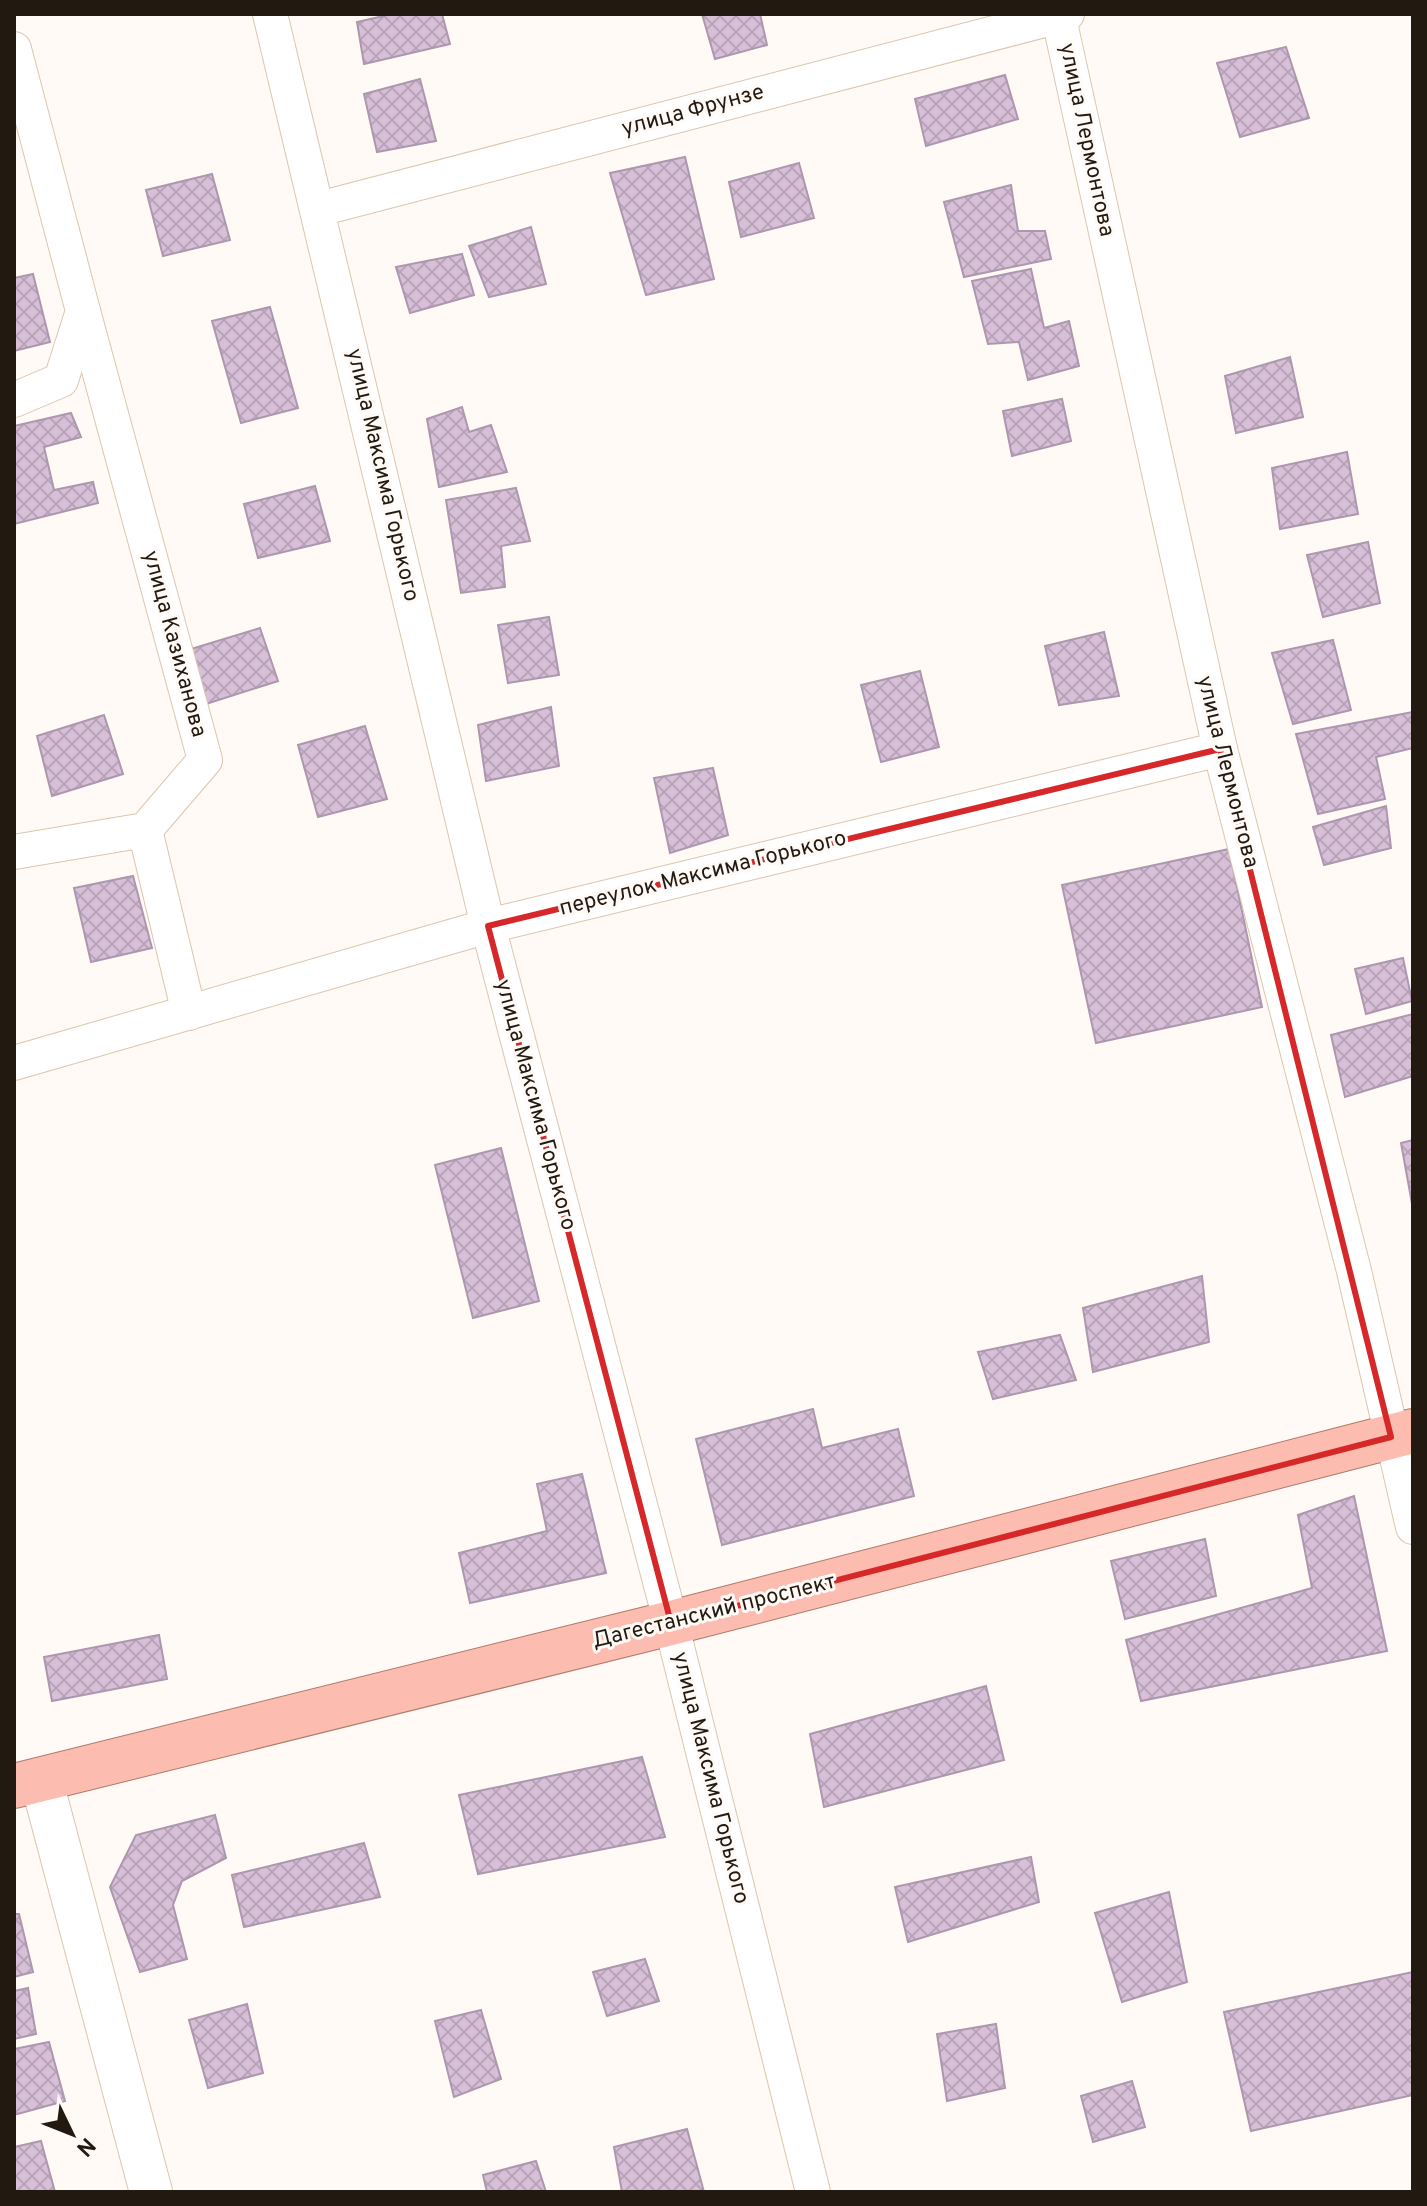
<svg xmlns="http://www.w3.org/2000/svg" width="1427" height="2206" font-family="Overpass,sans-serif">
<defs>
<pattern id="building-cross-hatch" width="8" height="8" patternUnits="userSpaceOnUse" patternTransform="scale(2)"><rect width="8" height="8" fill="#d7bfd8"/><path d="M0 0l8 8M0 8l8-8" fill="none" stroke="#b8a4b8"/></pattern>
</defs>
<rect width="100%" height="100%" fill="#fffaf5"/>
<!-- building -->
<g fill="url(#building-cross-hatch)" stroke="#ad97ae" stroke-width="2">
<polygon points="392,14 442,14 450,44 364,64 357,22"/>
<polygon points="702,14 760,14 767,45 715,59"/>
<polygon points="1286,47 1309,118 1240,137 1217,63"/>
<polygon points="1005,75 1018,119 926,146 915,99"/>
<polygon points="420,79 436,141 377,152 364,94"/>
<polygon points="685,157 714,279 646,295 610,173"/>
<polygon points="799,163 814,218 741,237 729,182"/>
<polygon points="212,174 230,240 163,256 146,190"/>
<polygon points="1011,185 1018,231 1045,231 1051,259 964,277 944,202"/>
<polygon points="531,227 546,284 489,297 469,246"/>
<polygon points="462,254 474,295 410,313 396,267"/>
<polygon points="1031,269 1044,328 1069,321 1079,366 1028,380 1019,342 988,344 972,281"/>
<polygon points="33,274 50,342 14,351 14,278"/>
<polygon points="270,307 298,408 241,423 212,321"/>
<polygon points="1290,357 1303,417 1236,433 1225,376"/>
<polygon points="1062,399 1071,441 1012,456 1003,411"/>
<polygon points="462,407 469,432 491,425 507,472 439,487 427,419"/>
<polygon points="71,413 81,437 44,447 54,490 93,482 98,503 14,524 14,426"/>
<polygon points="1347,452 1358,514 1280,529 1272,468"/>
<polygon points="315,486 330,541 258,558 244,504"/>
<polygon points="516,488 530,541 501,546 505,587 461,593 446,500"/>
<polygon points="1368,542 1380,603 1323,617 1307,555"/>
<polygon points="549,617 559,675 508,683 498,625"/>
<polygon points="260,628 278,681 206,704 188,650"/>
<polygon points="1104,632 1119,696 1059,705 1045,646"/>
<polygon points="1333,640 1351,710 1293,724 1272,653"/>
<polygon points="920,671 939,747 881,762 861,685"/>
<polygon points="551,707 559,766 486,781 478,725"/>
<polygon points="1413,712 1413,748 1376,757 1385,799 1318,814 1296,734"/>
<polygon points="104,715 123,774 52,796 37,736"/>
<polygon points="365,726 387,799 318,817 298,745"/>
<polygon points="713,768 728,835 670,853 654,778"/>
<polygon points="1386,806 1391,848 1324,865 1313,827"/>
<polygon points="1229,849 1262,1007 1096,1043 1062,885"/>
<polygon points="133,876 152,948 91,962 74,888"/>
<polygon points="1403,958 1412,1001 1366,1014 1355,969"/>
<polygon points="1413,1014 1413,1076 1345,1097 1331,1035"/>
<polygon points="1413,1140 1413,1203 1412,1204 1401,1143"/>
<polygon points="501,1148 539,1301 473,1318 435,1165"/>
<polygon points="1202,1276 1209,1342 1093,1372 1083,1308"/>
<polygon points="1060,1335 1076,1380 993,1399 978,1352"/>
<polygon points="813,1409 822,1448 898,1429 914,1496 722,1545 696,1439"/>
<polygon points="582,1474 606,1573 470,1603 459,1553 547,1531 537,1484"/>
<polygon points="1354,1496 1387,1651 1141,1701 1126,1640 1312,1588 1298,1515"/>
<polygon points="1205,1539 1216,1596 1125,1619 1111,1561"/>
<polygon points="159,1635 167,1679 52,1701 44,1657"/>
<polygon points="986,1686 1004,1760 824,1807 810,1734"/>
<polygon points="642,1757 665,1837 478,1874 459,1795"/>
<polygon points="215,1815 226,1858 182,1881 173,1905 187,1959 140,1972 110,1887 136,1835"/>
<polygon points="364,1843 380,1897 244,1927 232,1875"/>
<polygon points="1031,1857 1039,1902 908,1942 895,1887"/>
<polygon points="1169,1892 1187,1982 1122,2002 1095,1913"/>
<polygon points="14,1914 19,1914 33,1972 14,1977"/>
<polygon points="645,1959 659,2001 607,2016 593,1972"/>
<polygon points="1413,1972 1413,2095 1251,2131 1224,2012"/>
<polygon points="28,1988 36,2034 14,2039 14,1991"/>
<polygon points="247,2004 263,2073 208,2088 189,2020"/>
<polygon points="481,2010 501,2079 454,2097 435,2021"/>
<polygon points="996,2024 1005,2088 947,2101 937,2034"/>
<polygon points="49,2042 65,2101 14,2115 14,2049"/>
<polygon points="1132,2081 1145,2127 1093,2142 1081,2096"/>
<polygon points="687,2129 704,2192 622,2192 614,2147"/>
<polygon points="41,2141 55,2192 14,2192 14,2147"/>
<polygon points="536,2161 546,2192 487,2192 483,2175"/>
</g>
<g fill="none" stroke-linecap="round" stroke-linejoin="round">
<defs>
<g id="minor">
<polyline points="270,14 488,926 671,1623 813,2192"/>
<polyline points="1058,14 1220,749 1354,1271 1413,1527"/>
<polyline points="14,49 83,311 61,380 14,400"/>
<polyline points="319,209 1067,14"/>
<polyline points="145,830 189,1013"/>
<polyline points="14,852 145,830 205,760 83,311"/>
<polyline points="14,1063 488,926 1220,749"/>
</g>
<polyline id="tertiary" points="41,1779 151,2192"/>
<polyline id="trunk" points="14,1786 671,1623 1413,1431"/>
</defs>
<!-- minor casing -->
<use href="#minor" stroke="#dcc5ac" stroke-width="36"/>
<!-- tertiary casing -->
<use href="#tertiary" stroke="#dcc5ac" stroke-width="44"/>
<!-- trunk casing -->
<use href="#trunk" stroke="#b0796b" stroke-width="46"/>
<!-- minor -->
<use href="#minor" stroke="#fff" stroke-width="34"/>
<!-- tertiary -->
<use href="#tertiary" stroke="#fff" stroke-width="42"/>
<!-- trunk -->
<use href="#trunk" stroke="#fcbcb0" stroke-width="44"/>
</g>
<!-- marked area -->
<path fill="none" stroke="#d62828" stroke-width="6" stroke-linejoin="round" d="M1220 749 1391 1437 671 1623 488 926Z"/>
<g text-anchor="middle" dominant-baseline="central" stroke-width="6" stroke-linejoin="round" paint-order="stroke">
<!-- street labels -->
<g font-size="22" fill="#221a11" stroke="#fffaf5">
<text transform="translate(693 111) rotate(-15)">улица Фрунзе</text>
<text transform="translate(1086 140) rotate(78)">улица Лермонтова</text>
<text transform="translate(382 475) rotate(77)">улица Максима Горького</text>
<text transform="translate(174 644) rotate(75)">улица Казиханова</text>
<text transform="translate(1227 772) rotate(76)">улица Лермонтова</text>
<text transform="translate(703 874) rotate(-14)">переулок Максима Горького</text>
<text transform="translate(535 1105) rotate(75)">улица Максима Горького</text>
<text transform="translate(714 1612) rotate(-14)">Дагестанский проспект</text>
<text transform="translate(710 1778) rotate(76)">улица Максима Горького</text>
</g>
</g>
<!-- border -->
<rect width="1427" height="2206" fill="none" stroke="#221a11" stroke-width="32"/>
<!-- north arrow -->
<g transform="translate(72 2134) rotate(133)" stroke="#fffaf5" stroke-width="6" paint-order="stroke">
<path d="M0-6L14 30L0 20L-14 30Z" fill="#221a11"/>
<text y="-12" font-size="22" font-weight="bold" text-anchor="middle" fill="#221a11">N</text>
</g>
</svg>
